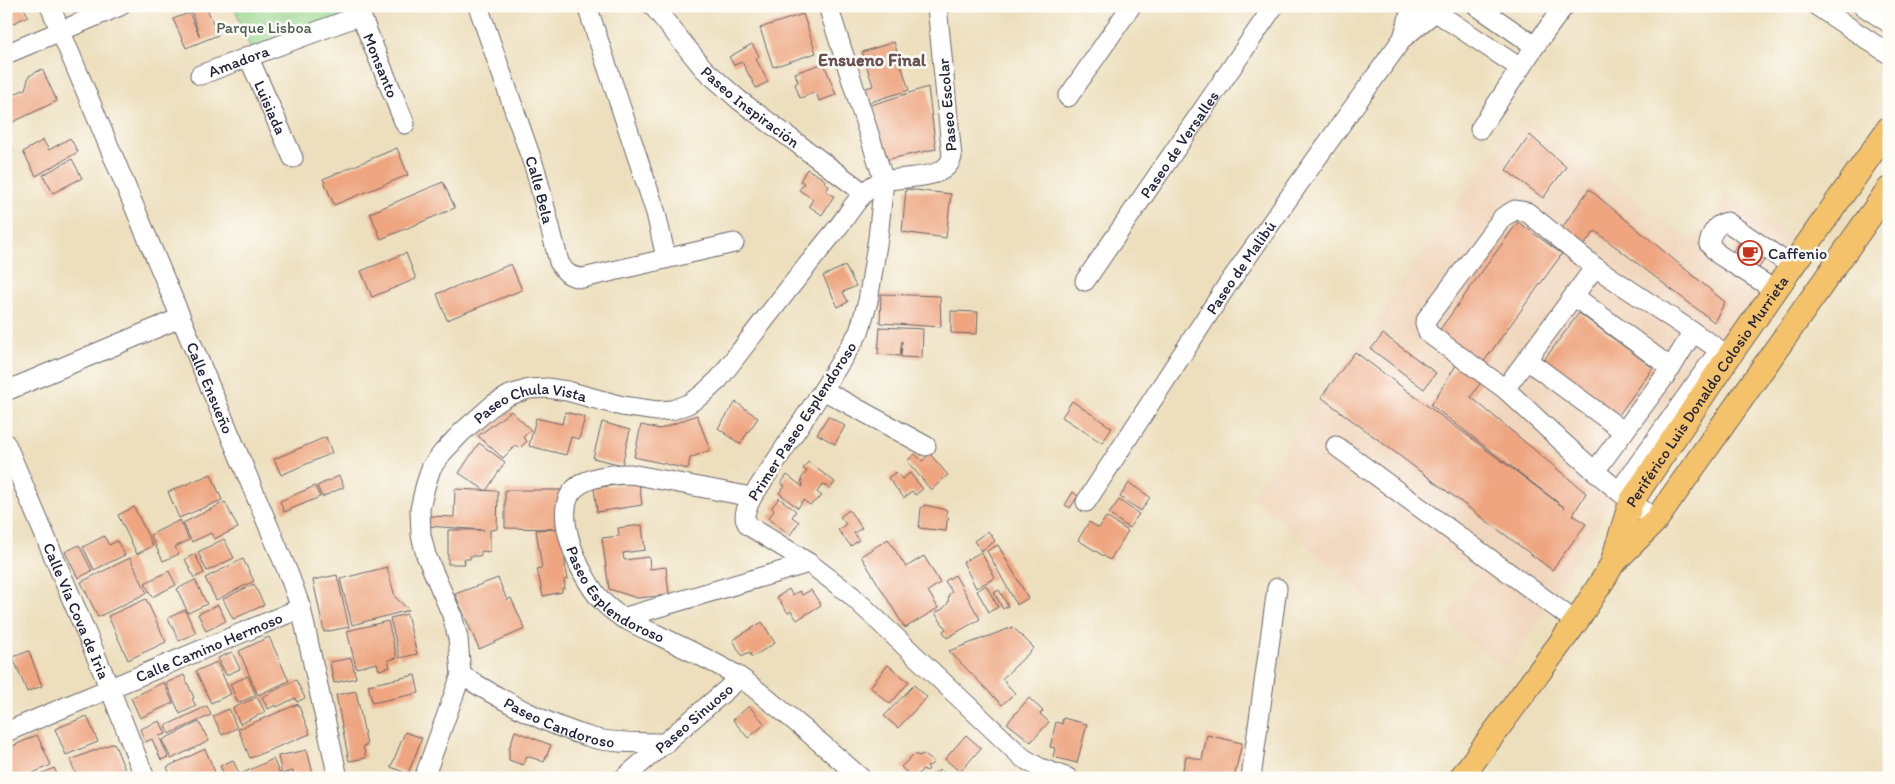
<svg xmlns="http://www.w3.org/2000/svg" width="1895" height="784" font-family="Itim,sans-serif">
<rect width="100%" height="100%" fill="#fdfcf7"/>
<filter id="ink" filterUnits="userSpaceOnUse"><feTurbulence type="fractalNoise" baseFrequency=".02" numOctaves="2"/><feDisplacementMap in="SourceGraphic" scale="10" xChannelSelector="R" yChannelSelector="G"/><feConvolveMatrix kernelMatrix="1 2 1 2 8 2 1 2 1" color-interpolation-filters="sRGB"/></filter>
<filter id="wash" filterUnits="userSpaceOnUse"><feTurbulence type="fractalNoise" baseFrequency=".0096" numOctaves="4" result="noise"/><feDisplacementMap in="SourceGraphic" scale="20" xChannelSelector="R" yChannelSelector="G"/><feGaussianBlur stdDeviation="1.12" result="paint"/><feColorMatrix in="noise" values="0 0 0 0 0 0 0 0 0 0 0 0 0 0 0 0 0 1.4 0 .05"/><feComposite in="paint" operator="in"/></filter>
<g filter="url(#wash)">
<rect width="100%" height="100%" fill="#eddfbd"/>
<!-- built -->
<polygon fill="#f0d6bc" points="1522,115 1692,242 1728,194 1796,239 1605,514 1508,670 1443,621 1477,577 1439,544 1380,609 1251,497 1495,150"/>
<!-- green -->
<polygon fill="#96d489" stroke="#5c7b62" points="234,6 353,6 356,13 252,54"/>
<g id="blocks">
<!-- building -->
<g fill="#eea580">
<polygon points="6,6 23,6 28,16 6,27"/>
<polygon points="203,6 206,6 218,35 186,48 173,19 189,13 200,37 191,11"/>
<polygon points="777,6 797,6 797,8 779,13"/>
<polygon points="803,14 816,53 773,67 760,28"/>
<polygon points="894,42 909,90 867,103 863,89 873,86 862,52"/>
<polygon points="752,44 759,56 756,59 768,82 756,88 742,62 734,65 729,57"/>
<polygon points="824,63 836,95 819,101 816,92 800,98 795,84 798,82 795,73"/>
<polygon points="42,69 57,101 9,124 6,118 6,98 25,89 29,76"/>
<polygon points="928,87 936,149 880,161 868,106"/>
<polygon points="1530,135 1566,167 1543,198 1506,170"/>
<polygon points="6,138 13,152 6,155"/>
<polygon points="70,138 78,152 36,176 23,152 43,140 49,150"/>
<polygon points="397,148 408,175 334,205 323,179"/>
<polygon points="72,159 82,178 53,193 43,175"/>
<polygon points="807,169 824,179 825,183 829,186 826,191 834,196 822,215 809,206 813,199 799,190 804,183 800,181"/>
<polygon points="443,182 455,208 381,239 370,213"/>
<polygon points="906,189 951,194 946,238 902,232"/>
<polygon points="1589,189 1725,302 1714,322 1595,231 1580,250 1559,232"/>
<polygon points="1518,222 1562,254 1482,364 1438,332"/>
<polygon points="1744,236 1768,254 1757,271 1732,252"/>
<polygon points="406,253 416,279 372,297 361,271"/>
<polygon points="511,264 522,290 447,320 437,294"/>
<polygon points="845,266 856,286 843,292 848,302 838,307 823,276"/>
<polygon points="881,294 940,296 941,327 880,323"/>
<polygon points="951,311 978,312 977,334 951,333"/>
<polygon points="1579,313 1653,368 1615,420 1541,364"/>
<polygon points="880,327 923,329 922,358 901,357 902,341 900,356 878,354"/>
<polygon points="1383,334 1436,373 1424,389 1371,349"/>
<polygon points="1355,352 1565,508 1431,405 1460,359 1482,380 1471,397 1586,493 1573,515 1586,524 1552,570 1321,397"/>
<polygon points="1072,401 1112,428 1102,443 1062,417"/>
<polygon points="736,402 758,418 740,444 718,428"/>
<polygon points="511,411 531,430 523,437 527,441 520,448 515,446 503,458 478,436"/>
<polygon points="565,412 585,417 579,439 571,437 566,455 529,446 536,418 562,424"/>
<polygon points="697,415 710,450 690,458 688,469 634,457 641,425 660,429"/>
<polygon points="828,416 845,426 835,444 817,434"/>
<polygon points="602,422 630,430 622,465 593,458"/>
<polygon points="326,437 332,453 281,475 274,459"/>
<polygon points="479,443 505,462 486,491 459,473"/>
<polygon points="915,454 922,461 930,454 948,475 931,490 907,461"/>
<polygon points="808,462 835,482 830,489 823,484 817,492 822,496 810,505 803,500 798,508 779,493 785,486 781,483 787,475 803,487 801,479 807,471 803,469"/>
<polygon points="896,472 902,479 910,473 923,489 915,495 912,491 904,498 888,478"/>
<polygon points="211,474 222,500 179,518 168,492"/>
<polygon points="339,476 344,487 322,497 317,486"/>
<polygon points="639,482 642,505 597,512 594,488"/>
<polygon points="1129,483 1150,497 1141,511 1120,497"/>
<polygon points="315,486 320,497 284,512 280,501"/>
<polygon points="455,489 498,491 497,529 490,530 490,552 481,551 481,556 470,556 470,559 464,559 465,564 448,564 448,530 484,530 428,526 428,516 454,517"/>
<polygon points="505,490 563,490 565,563 566,565 565,565 568,579 564,580 565,588 562,588 562,592 543,596 537,569 542,568 536,530 556,529 505,528"/>
<polygon points="1073,492 1078,496 1070,508 1065,505"/>
<polygon points="779,498 796,511 792,517 799,522 790,535 768,518 774,511 772,507"/>
<polygon points="1119,500 1139,514 1129,528 1109,514"/>
<polygon points="225,502 238,528 214,539 211,533 192,542 183,523"/>
<polygon points="925,505 947,510 946,515 949,519 947,521 946,531 919,528 921,508"/>
<polygon points="134,507 153,546 137,554 118,515"/>
<polygon points="849,510 862,528 854,533 859,540 851,546 838,530 846,524 840,517"/>
<polygon points="1106,517 1128,531 1110,560 1078,540 1089,522 1099,528"/>
<polygon points="180,520 189,540 175,547 179,554 163,561 150,535"/>
<polygon points="642,525 645,550 623,553 624,560 649,557 650,569 666,567 669,595 637,598 609,589 602,538 619,536 618,528"/>
<polygon points="988,531 995,541 981,551 974,541"/>
<polygon points="104,536 109,545 117,541 125,555 94,570 83,547"/>
<polygon points="224,539 234,558 207,571 198,552"/>
<polygon points="888,539 906,567 924,556 940,583 928,591 938,608 905,628 861,556"/>
<polygon points="79,545 92,571 78,578 65,552"/>
<polygon points="998,545 1028,598 1017,605 987,551"/>
<polygon points="981,552 995,578 976,588 963,562"/>
<polygon points="195,554 204,573 194,578 185,559"/>
<polygon points="130,558 147,593 98,617 81,582"/>
<polygon points="243,559 254,581 216,600 205,578"/>
<polygon points="387,567 395,597 409,610 352,625 340,579"/>
<polygon points="169,571 176,585 152,597 145,583"/>
<polygon points="337,575 349,627 324,632 313,580"/>
<polygon points="955,575 980,619 947,638 943,631 946,629 935,613 943,609 948,603 949,594 952,592 945,581"/>
<polygon points="498,578 507,600 511,598 525,629 479,649 455,594"/>
<polygon points="195,580 207,604 188,613 177,589"/>
<polygon points="254,584 264,605 233,619 223,599"/>
<polygon points="986,585 998,607 989,612 977,591"/>
<polygon points="789,589 792,595 800,591 802,595 811,590 821,605 797,620 791,611 788,613 777,597"/>
<polygon points="999,590 1008,606 1003,609 994,593"/>
<polygon points="146,599 166,642 128,660 108,616"/>
<polygon points="218,605 226,621 206,631 198,614"/>
<polygon points="185,610 196,633 179,641 168,618"/>
<polygon points="407,614 417,654 400,658 390,618"/>
<polygon points="388,621 397,658 388,660 390,667 379,670 377,663 356,668 347,631"/>
<polygon points="762,622 775,643 752,657 749,652 742,656 733,640"/>
<polygon points="1013,627 1034,648 1002,679 1015,693 1002,705 949,651"/>
<polygon points="269,637 289,681 258,695 239,651"/>
<polygon points="29,651 42,686 27,692 13,657"/>
<polygon points="232,652 240,669 226,675 218,658"/>
<polygon points="351,658 356,678 334,683 330,662"/>
<polygon points="217,662 231,694 211,703 196,671"/>
<polygon points="888,665 909,682 890,704 870,687"/>
<polygon points="184,675 194,698 192,699 196,706 180,714 166,683"/>
<polygon points="415,675 419,693 372,703 368,685"/>
<polygon points="248,676 256,695 238,703 230,684"/>
<polygon points="296,680 305,698 297,702 295,698 277,707 276,705 268,709 262,697"/>
<polygon points="164,682 173,703 140,718 131,698"/>
<polygon points="914,685 927,697 898,728 884,716"/>
<polygon points="356,691 367,745 363,746 366,758 349,761 336,695"/>
<polygon points="257,697 265,712 240,724 233,708"/>
<polygon points="1029,698 1043,711 1040,714 1049,722 1031,742 1007,723"/>
<polygon points="298,704 310,734 250,758 238,729"/>
<polygon points="207,706 211,715 169,734 165,726"/>
<polygon points="749,706 765,724 748,738 733,720"/>
<polygon points="229,709 237,728 222,735 213,716"/>
<polygon points="87,716 98,742 66,755 55,729"/>
<polygon points="1063,718 1087,724 1077,763 1053,757 1055,748 1050,747 1056,722 1062,724"/>
<polygon points="160,721 166,734 159,736 168,757 161,760 152,739 145,742 140,729"/>
<polygon points="199,722 209,741 171,759 162,740"/>
<polygon points="515,731 551,745 544,762 527,756 523,765 509,760 509,749"/>
<polygon points="405,732 422,738 408,774 391,767"/>
<polygon points="37,735 51,765 22,778 6,778 6,749"/>
<polygon points="966,735 981,748 960,772 945,759"/>
<polygon points="1207,735 1242,743 1234,778 1200,778 1182,773 1186,756 1202,760"/>
<polygon points="114,743 125,770 106,778 77,778 70,760"/>
<polygon points="205,749 215,772 202,778 172,778 167,767"/>
<polygon points="307,750 314,778 294,778 293,771 282,774 278,756"/>
<polygon points="914,754 919,756 923,754 934,762 931,765 927,766 929,769 927,771 923,769 914,778 912,778 901,767"/>
<polygon points="273,759 280,774 272,778 243,778 241,774"/>
<polygon points="233,760 241,778 226,778 220,766"/>
<polygon points="54,768 59,778 33,778"/>
<polygon points="940,769 949,778 932,778"/>
</g>
</g>
</g>
<g filter="url(#ink)">
<use href="#blocks" fill-opacity="0" stroke="#696468" stroke-width="1"/>
<g fill="none" stroke-linecap="round" stroke-linejoin="round">
<defs>
<g id="minor">
<path id="s1" d="M50 6 289 575 301 608 338 778"/>
<path id="s2" d="M357 6 405 124"/>
<path id="s3" d="M478 6 536 172 559 262C565 273 570 277 583 278L734 243"/>
<polyline points="587,6 656,213 666,258"/>
<path id="s4" d="M653 6 704 69 739 100 864 193"/>
<path d="M828 6 884 181 878 238 868 301 859 332 823 390 752 497C747 508 741 516 749 526L809 563 851 595 1023 758 1040 768 1068 778"/>
<polyline points="1427,6 1520,68"/>
<polyline points="1477,6 1535,46"/>
<polyline points="1817,6 1889,54"/>
<polyline points="1863,6 1889,23"/>
<polyline points="1403,38 1412,6"/>
<polyline points="6,54 120,6"/>
<path id="s5" d="M248 56 293 158"/>
<path id="s6" d="M200 75 361 15"/>
<polyline points="1068,97 1131,6"/>
<polyline points="1480,129 1535,46 1564,6"/>
<path id="s7" d="M1085 281 1274 6"/>
<path d="M1775 290 1735 265 1718 254 1709 244C1711 234 1715 224 1727 222L1792 266"/>
<polyline points="1574,296 1671,368"/>
<polyline points="1527,360 1623,431"/>
<polyline points="1505,389 1428,333 1425,323 1428,317 1503,217 1515,210 1527,212 1595,267"/>
<polyline points="823,390 926,446"/>
<polyline points="6,391 180,318"/>
<path id="s8" d="M6 444 110 689 145 778"/>
<polyline points="1336,446 1576,622"/>
<polyline points="1595,471 1671,368 1693,332"/>
<polyline points="1619,491 1716,355"/>
<path id="s9" d="M752 497 631 474C612 474 583 476 571 493 553 520 584 585 605 604 620 619 641 627 660 636 686 649 713 661 738 676 749 683 760 693 771 702 802 726 831 752 861 778"/>
<path id="s10" d="M1086 502 1226 287 1314 162 1403 38 1436 11 1440 6"/>
<path d="M1656 520C1602 481 1554 434 1505 389L1595 267 1729 356"/>
<polyline points="622,618 809,563"/>
<path id="s11" d="M461 675C502 700 546 725 593 738 616 744 642 742 666 743"/>
<path id="s12" d="M6 732 301 608"/>
<path id="s13" d="M424 778 461 675 458 638 452 615 426 555 421 535 420 509 425 487 431 468 443 452 462 432 494 404 510 395 529 389 547 388 567 391 622 406 657 411 672 410 688 404 702 395 719 379C757 329 795 280 835 231 847 217 856 198 871 187 893 171 944 186 952 157L937 6"/>
<path id="s14" d="M624 778 740 678"/>
<polyline points="1251,778 1277,588"/>
</g>
<g id="major">
<polyline points="1615,561 1656,520 1889,189"/>
<path id="s15" d="M1461 778 1576 622 1606 575 1612 564 1631 502 1729 356 1889 128"/>
</g>
</defs>
<!-- minor casing -->
<use href="#minor" stroke="#696468" stroke-width="21"/>
<!-- major casing -->
<use href="#major" stroke="#696468" stroke-width="26"/>
<!-- minor -->
<use href="#minor" stroke="#fff" stroke-width="19"/>
<!-- major -->
<use href="#major" stroke="#f3c26a" stroke-width="24"/>
</g>
</g>
<!-- icons -->
<defs>
<symbol id="cafe-ring" viewBox="-11 -11 22 22"><circle r="9.5" fill="#fdfcf7" stroke="#c8321e" stroke-width="1.5"/><path d="M-5.5-4.5H6V0H3Q3 3.5 0 3.5H-2.5Q-5.5 3.5-5.5 0ZM3-3.2v2h1.7v-2ZM-6 4.5H4V6H-6Z" fill="#c8321e"/></symbol>
</defs>
<g fill-rule="evenodd">
<use href="#cafe-ring" x="1736" y="239" width="28" height="28"/>
</g>
<g text-anchor="middle" dominant-baseline="central" stroke-width="5" stroke-linejoin="round" paint-order="stroke">
<!-- park labels -->
<g font-size="16" fill="#4b6056" stroke="#fdfcf7">
<text x="264" y="27">Parque Lisboa</text>
</g>
<!-- street labels -->
<g font-size="16" fill="#22223b" stroke="#fdfcf7">
<text stroke="none"><textPath href="#s6" startOffset="41">Amadora</textPath></text>
<text stroke="none"><textPath href="#s2" startOffset="64">Monsanto</textPath></text>
<text transform="translate(947 105) rotate(-95)">Paseo Escolar</text>
<text stroke="none"><textPath href="#s4" startOffset="141">Paseo Inspiración</textPath></text>
<text stroke="none"><textPath href="#s5" startOffset="56">Luisiada</textPath></text>
<text stroke="none"><textPath href="#s7" startOffset="166">Paseo de Versalles</textPath></text>
<text stroke="none"><textPath href="#s3" startOffset="194">Calle Bela</textPath></text>
<text stroke="none"><textPath href="#s10" startOffset="281">Paseo de Malibú</textPath></text>
<text stroke="none"><textPath href="#s1" startOffset="414">Calle Ensueño</textPath></text>
<text stroke="none"><textPath href="#s15" startOffset="461">Periférico Luis Donaldo Colosio Murrieta</textPath></text>
<text stroke="none"><textPath href="#s13" startOffset="451">Paseo Chula Vista</textPath></text>
<text transform="translate(802 421) rotate(-57)">Primer Paseo Esplendoroso</text>
<text stroke="none"><textPath href="#s9" startOffset="311">Paseo Esplendoroso</textPath></text>
<text stroke="none"><textPath href="#s8" startOffset="181">Calle Vía Cova de Iria</textPath></text>
<text stroke="none"><textPath href="#s12" startOffset="220">Calle Camino Hermoso</textPath></text>
<text stroke="none"><textPath href="#s14" startOffset="92">Paseo Sinuoso</textPath></text>
<text stroke="none"><textPath href="#s11" startOffset="110">Paseo Candoroso</textPath></text>
</g>
<!-- poi labels -->
<g font-size="16" fill="#22223b" stroke="#fdfcf7" text-anchor="start">
<text x="1768" y="253">Caffenio</text>
</g>
<!-- neighbourhood labels -->
<g font-size="18" font-weight="bold" fill="#695053" stroke="#fdfcf7">
<text x="872" y="60">Ensueno Final</text>
</g>
</g>
<!-- margin -->
<rect width="1895" height="784" fill="none" stroke="#fdfcf7" stroke-width="25"/>
</svg>
